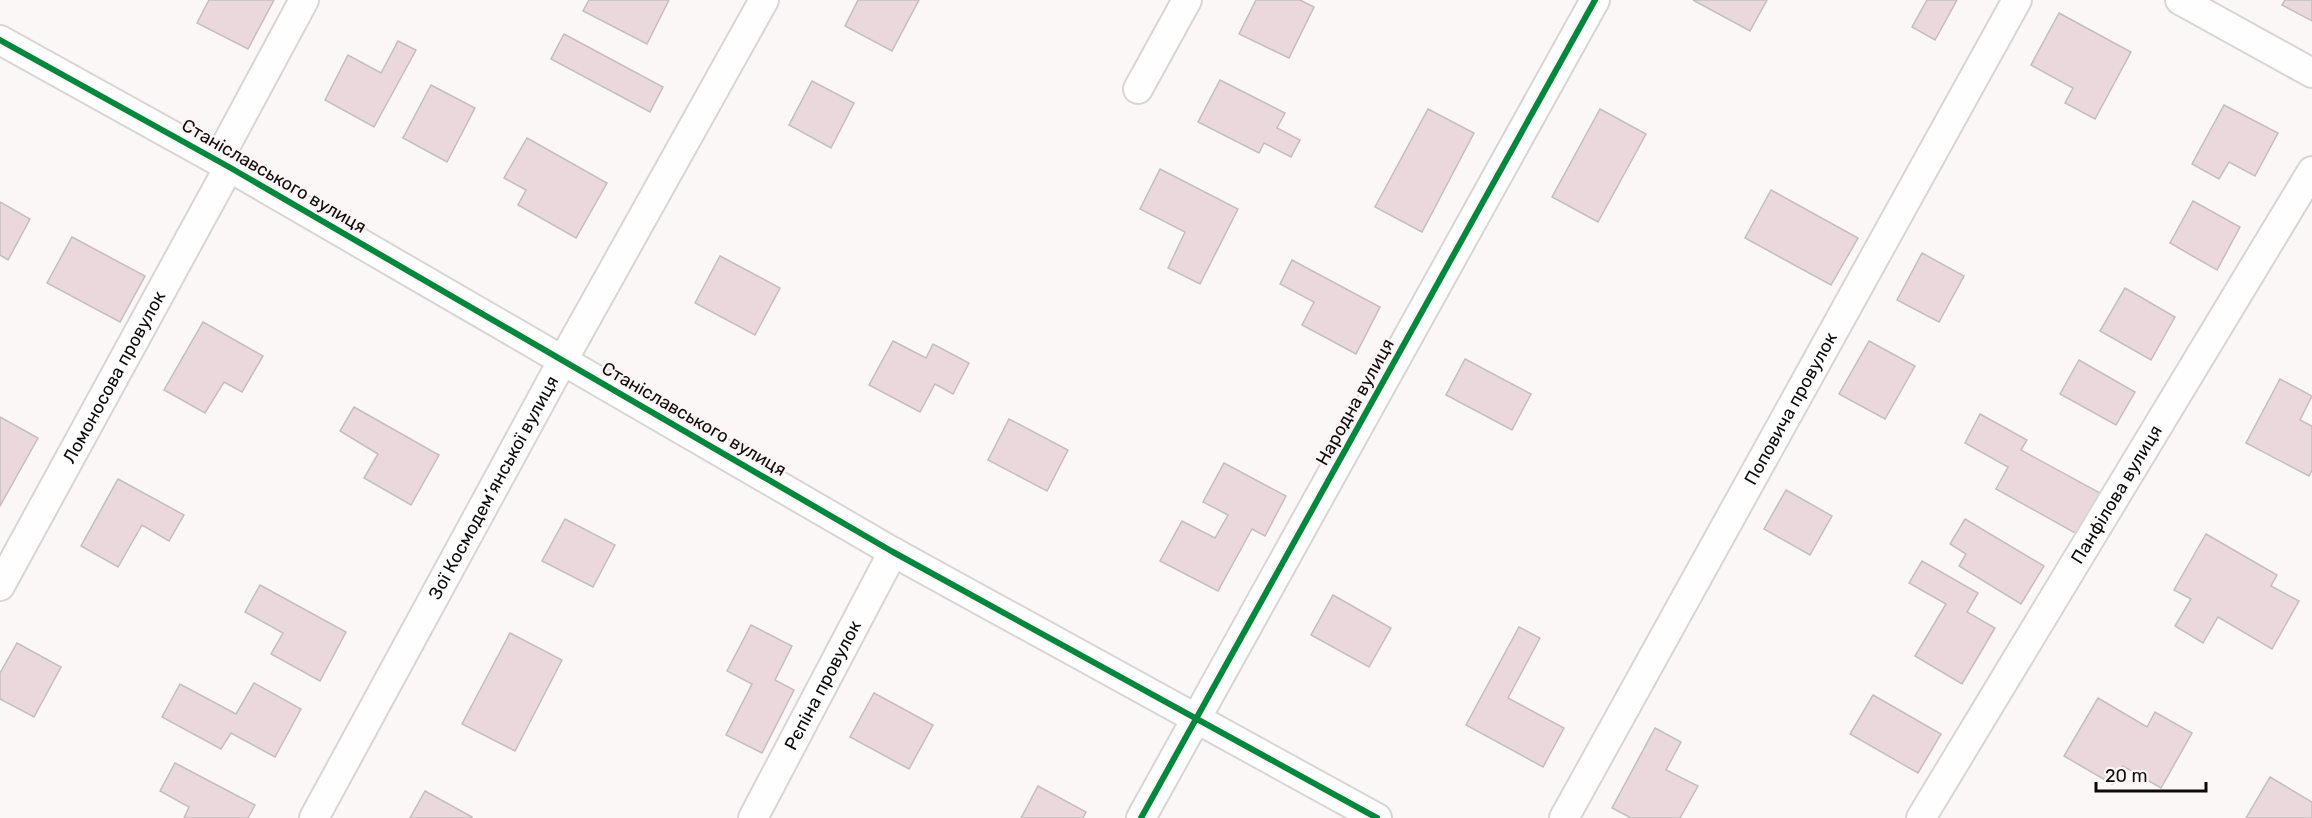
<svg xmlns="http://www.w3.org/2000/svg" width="2312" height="818" font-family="Rubik,sans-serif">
<rect width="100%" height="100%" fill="#fcf7f7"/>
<!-- building -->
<g fill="#ead8dc" stroke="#c3bebf" stroke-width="1.5">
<polygon points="209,0 274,0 248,49 197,23"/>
<polygon points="589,0 669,0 647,44 583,11"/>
<polygon points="858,0 919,0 892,51 845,26"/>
<polygon points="1256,0 1300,0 1314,7 1289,58 1239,34"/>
<polygon points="1693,0 1767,0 1750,31"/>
<polygon points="1927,0 1957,0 1935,40 1912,27"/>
<polygon points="2285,0 2312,0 2312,21 2282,5"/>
<polygon points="2059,13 2131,52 2095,119 2065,103 2073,88 2031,65"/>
<polygon points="564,34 663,87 650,112 551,59"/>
<polygon points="398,41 416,50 374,127 325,100 348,55 381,73"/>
<polygon points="1220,80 1285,113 1277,128 1300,140 1291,157 1264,143 1259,153 1198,122"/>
<polygon points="812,81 854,103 831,148 789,125"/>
<polygon points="431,85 475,108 447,162 403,138"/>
<polygon points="2224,105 2278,133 2255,176 2229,162 2219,179 2192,164"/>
<polygon points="1428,109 1474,133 1422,232 1375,207"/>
<polygon points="1600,109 1646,134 1598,222 1552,197"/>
<polygon points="527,138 607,183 576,238 518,205 526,190 504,178"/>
<polygon points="1160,169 1238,209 1200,284 1168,268 1185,232 1140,209"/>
<polygon points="1771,190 1858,238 1831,285 1745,238"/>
<polygon points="2193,201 2240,227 2217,270 2170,243"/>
<polygon points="0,202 30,219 8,260 0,255"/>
<polygon points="72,237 145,276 120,322 47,283"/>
<polygon points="1922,253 1964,276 1939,322 1897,300"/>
<polygon points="720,256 780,288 755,335 695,303"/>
<polygon points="1292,260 1380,307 1356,354 1302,325 1314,302 1280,284"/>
<polygon points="2125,288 2175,317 2151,360 2100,331"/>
<polygon points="203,322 263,356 242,392 224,382 205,413 164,390"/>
<polygon points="893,341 926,358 933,344 969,363 953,394 935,384 920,412 869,385"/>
<polygon points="1869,341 1915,366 1885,419 1839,394"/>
<polygon points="1465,359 1531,394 1512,430 1446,395"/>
<polygon points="2079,360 2135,392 2116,425 2060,394"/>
<polygon points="2280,379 2312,396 2300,420 2312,426 2312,470 2309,476 2246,443"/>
<polygon points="354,407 439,455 411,505 364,478 378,454 340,431"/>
<polygon points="1980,414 2027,440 2021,450 2100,493 2077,534 1996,489 2008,467 1965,443"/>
<polygon points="0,417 38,438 0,506"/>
<polygon points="1009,419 1068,450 1047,491 988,460"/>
<polygon points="1224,463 1286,496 1265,536 1252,529 1218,591 1160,561 1182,521 1215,538 1228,515 1203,502"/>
<polygon points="118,479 184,515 169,541 142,525 118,567 81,546"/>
<polygon points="1786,490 1832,516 1810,555 1764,529"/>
<polygon points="565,519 615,545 593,587 542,561"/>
<polygon points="1965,519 2044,566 2021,604 1959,566 1966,554 1950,544"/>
<polygon points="2206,534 2277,575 2271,586 2299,601 2272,649 2218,617 2203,643 2175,626 2191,599 2174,590"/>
<polygon points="1922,561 1978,593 1967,612 1995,628 1962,684 1915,656 1946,604 1909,583"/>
<polygon points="260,585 346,632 320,681 271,654 283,633 245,612"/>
<polygon points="1333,595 1391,628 1369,667 1311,635"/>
<polygon points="751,625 792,646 775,680 794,690 762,753 726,735 752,684 727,671"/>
<polygon points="1519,627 1540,638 1508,698 1564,728 1543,767 1466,725"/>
<polygon points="510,633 562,660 515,751 462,724"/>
<polygon points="17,643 61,667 34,717 0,699 0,673"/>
<polygon points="254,683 301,709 275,757 231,733 221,749 162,717 180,684 236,714"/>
<polygon points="874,693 933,725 909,769 850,737"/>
<polygon points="1873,695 1941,734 1918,773 1850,734"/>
<polygon points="2098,698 2147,727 2155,712 2192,733 2161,788 2123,766 2112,784 2064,756"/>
<polygon points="1655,728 1681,742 1666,770 1698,786 1680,818 1631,818 1612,808"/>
<polygon points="175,763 255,805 248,818 184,818 189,807 160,791"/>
<polygon points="2270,777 2312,802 2312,818 2246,818"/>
<polygon points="1038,786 1086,812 1083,818 1021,818"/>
<polygon points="425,791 472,817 472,818 410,818"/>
</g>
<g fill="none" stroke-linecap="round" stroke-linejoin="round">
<defs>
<g id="minor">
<polyline points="2180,0 2312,73"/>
<polyline points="0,40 229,167 893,552 1377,818"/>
<polyline points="1138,89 1187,0"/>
<polyline points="218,160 304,0"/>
<path id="s1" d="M0 586 229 167"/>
<path id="s2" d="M314 818 563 360 764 0"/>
<path id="s3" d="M753 818 893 552"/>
<polyline points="1141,818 1595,0"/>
<path id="s4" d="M1564 818 2017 0"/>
<path id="s5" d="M1921 818 2312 171"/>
</g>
</defs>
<!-- minor casing -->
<use href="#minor" stroke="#d9d4d5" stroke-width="32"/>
<!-- minor -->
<use href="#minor" stroke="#fffefe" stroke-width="28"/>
<defs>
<g id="cycleway">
<polyline points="0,40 229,167 893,552 1377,818"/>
<polyline points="1141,818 1595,0"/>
</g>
</defs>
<!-- cycleway casing -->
<use href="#cycleway" stroke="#fff4f6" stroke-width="10"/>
<!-- cycleway -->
<use href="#cycleway" stroke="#00873e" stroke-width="6"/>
</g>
<g text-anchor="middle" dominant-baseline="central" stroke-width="4.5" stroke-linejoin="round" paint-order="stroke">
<!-- street labels -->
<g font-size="18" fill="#0e0a0b" stroke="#fff4f6">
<text transform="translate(274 176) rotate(30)">Станіславського вулиця</text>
<text stroke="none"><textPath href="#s1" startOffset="238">Ломоносова провулок</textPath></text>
<text transform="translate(1355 402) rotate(-61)">Народна вулиця</text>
<text stroke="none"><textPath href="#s4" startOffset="468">Поповича провулок</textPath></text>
<text transform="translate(694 419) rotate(30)">Станіславського вулиця</text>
<text stroke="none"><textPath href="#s2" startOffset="376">Зої Космодем’янської вулиця</textPath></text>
<text stroke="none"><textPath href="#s5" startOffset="378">Панфілова вулиця</textPath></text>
<text stroke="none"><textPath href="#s3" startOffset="150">Рєпіна провулок</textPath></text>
</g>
</g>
<!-- scale -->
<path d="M2096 782v9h110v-9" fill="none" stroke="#0e0a0b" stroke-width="3"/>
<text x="2105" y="782" font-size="18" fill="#0e0a0b" stroke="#fff4f6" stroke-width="4.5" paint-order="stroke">20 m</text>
</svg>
